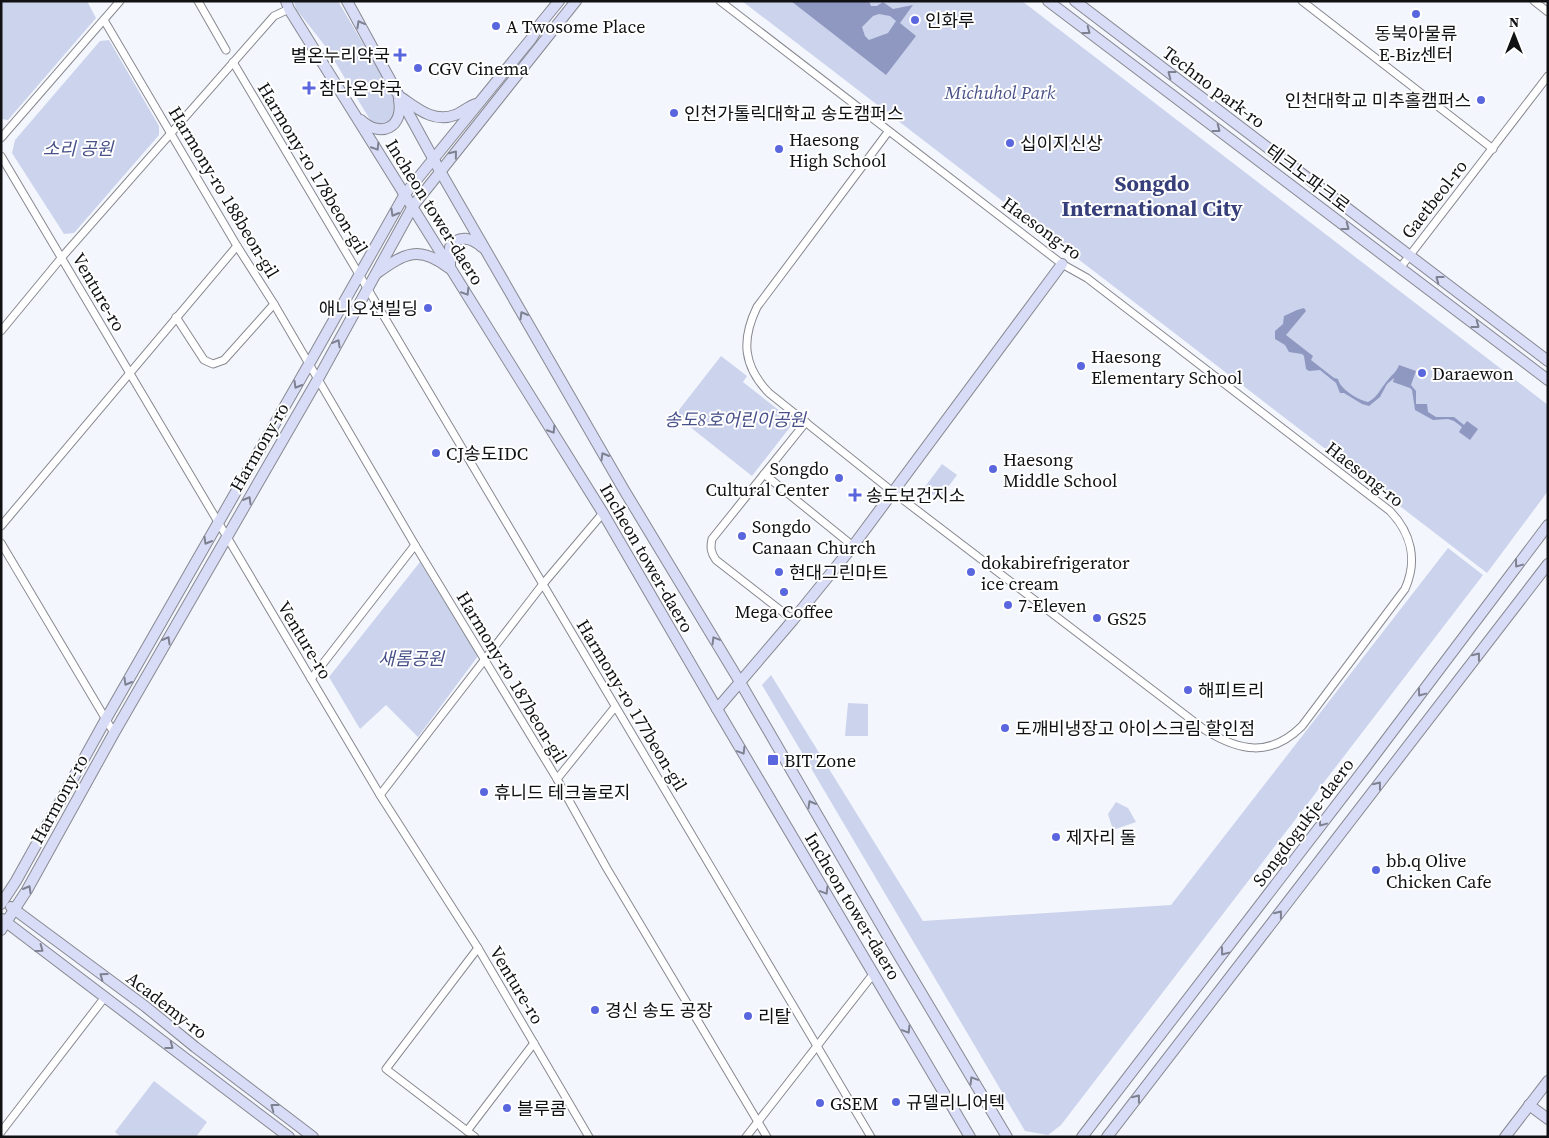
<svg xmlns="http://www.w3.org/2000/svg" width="1549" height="1138" font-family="'Source Serif 4','Noto Sans KR',serif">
<rect width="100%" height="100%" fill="#f4f6fd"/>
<!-- green -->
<g fill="#ccd3ed">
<polygon points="1,1 87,1 96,18 8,120 1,119"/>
<polygon points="294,1 338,1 396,100 395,119 383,126 372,123 326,47 296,9"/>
<polygon points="742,1 1022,1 1548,405 1548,491 1487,573"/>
<polygon points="109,40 159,126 159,135 74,233 64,234 12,153 15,140 100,41"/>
<polygon points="721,356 747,376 743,382 794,422 752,476 675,415"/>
<polygon points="942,464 957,475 939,499 924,488"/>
<polygon points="1448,548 1483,575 1061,1125 1048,1135 1025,1131 762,685 771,675 923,921 1171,905"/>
<polygon points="420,562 478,656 418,737 386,705 360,729 329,677"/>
<polygon points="848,703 868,704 868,736 845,736"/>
<polygon points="1116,802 1128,808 1136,822 1113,830 1108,814"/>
<polygon points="154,1081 207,1122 196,1137 121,1137 115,1132"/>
</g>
<!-- water -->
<g fill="#8f98c1" fill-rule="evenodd">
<path d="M791 1H869L871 6H877L883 2 893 9 913 5 900 23 916 36 886 75ZM879 14 890 16 896 21 888 33 869 40 865 36 862 27 873 16Z"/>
<path d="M1304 308 1306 311 1286 335 1313 356 1311 360 1334 378 1338 379C1340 389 1358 400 1368 402 1378 397 1380 389 1387 381 1392 374 1396 373 1399 365L1416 371 1411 385 1416 391V404H1427L1428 412 1436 417H1454L1464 425 1467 421 1478 429 1470 440 1459 432 1462 427 1454 421 1448 419 1433 420 1415 410 1412 390 1410 388 1393 382 1394 378 1387 384 1380 397 1369 406 1362 404 1344 393H1340L1336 383 1320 370 1309 371 1306 369 1304 356 1302 354 1289 352 1285 345 1275 339V331L1283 324 1284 316 1297 310Z"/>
</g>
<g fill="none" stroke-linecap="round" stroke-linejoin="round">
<defs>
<g id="street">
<polyline points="198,1 226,50"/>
<path d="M720 1 1062 264 1087 278 1390 511C1411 533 1418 560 1405 589L1302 726C1270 758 1239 751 1205 730L893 492 769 393C743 366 741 340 757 307L888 132"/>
<polyline points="1302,1 1493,149"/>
<polyline points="1534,1 1548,12"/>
<polyline points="104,20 237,246 274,304 415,545 557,779 606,867 767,1137"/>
<polyline points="233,62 871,1137"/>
<polyline points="1,138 120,1"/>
<polyline points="1,156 380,795 478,948 589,1137"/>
<polyline points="1400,268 1548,76"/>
<polyline points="176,317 204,360 213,364 224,360 274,304"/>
<polyline points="1,331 62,257 274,16 289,9"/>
<polyline points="764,474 853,546"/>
<polyline points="1,526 237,246"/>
<polyline points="1,543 114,733"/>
<path d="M793 620 716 560C711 553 710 548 712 539L806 422"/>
<polyline points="311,679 415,545"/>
<polyline points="557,779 615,707"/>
<polyline points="380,795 543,584 603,513"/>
<polyline points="467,1131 534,1043"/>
<polyline points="1,1132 105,997"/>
<polyline points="475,1137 386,1069 478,948"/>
<polyline points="746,1137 874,973"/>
</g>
<g id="secondary">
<polyline points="286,1 289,9 603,513 717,709 970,1137"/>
<polyline points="347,1 440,171 624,490 740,682 895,949 1007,1137"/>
<polyline points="1048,1 1548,380"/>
<polyline points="1075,1 1548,361"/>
<path d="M402 98C418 109 434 123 455 115 462 113 467 107 476 104"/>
<path d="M361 120C381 139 404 127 399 100"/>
<path d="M450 265V247C459 234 472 238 482 247"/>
<path d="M377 273C405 253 419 245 449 268"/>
<polyline points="717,709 793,620 853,546 1062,264"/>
<polyline points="1,904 16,881 106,719 309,364 405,194 531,39 541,23 559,1"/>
<polyline points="11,907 146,1007 195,1047 313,1137"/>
<polyline points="2,919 289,1137"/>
<polyline points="1,930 27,890 114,733 318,379 413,206 576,1"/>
<polyline points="1529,1105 1548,1119"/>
<polyline points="1082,1137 1371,760 1548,525"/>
<polyline points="1107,1137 1548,564"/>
<polyline points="1505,1137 1548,1081"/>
</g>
</defs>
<!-- street casing -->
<use href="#street" stroke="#888990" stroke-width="9"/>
<!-- secondary casing -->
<use href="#secondary" stroke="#888990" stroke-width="12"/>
<!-- street -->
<use href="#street" stroke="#fff" stroke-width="7"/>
<!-- secondary -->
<use href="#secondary" stroke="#d8dcf7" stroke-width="10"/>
</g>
<!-- one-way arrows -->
<defs><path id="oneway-chevron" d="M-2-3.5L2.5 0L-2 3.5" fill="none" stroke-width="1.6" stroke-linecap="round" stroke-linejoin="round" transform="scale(1.25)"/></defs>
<g stroke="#7e8190">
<use href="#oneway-chevron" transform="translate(360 24) rotate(-119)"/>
<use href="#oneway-chevron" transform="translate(1087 31) rotate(37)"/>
<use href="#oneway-chevron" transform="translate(1171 74) rotate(-143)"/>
<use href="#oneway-chevron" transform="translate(1217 129) rotate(37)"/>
<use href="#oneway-chevron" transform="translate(376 147) rotate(58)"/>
<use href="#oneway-chevron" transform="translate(454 154) rotate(-51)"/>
<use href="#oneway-chevron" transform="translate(394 213) rotate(120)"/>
<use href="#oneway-chevron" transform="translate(1346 227) rotate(37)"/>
<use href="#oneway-chevron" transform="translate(1439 279) rotate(-143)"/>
<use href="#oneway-chevron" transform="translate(466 292) rotate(58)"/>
<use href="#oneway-chevron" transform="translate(523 315) rotate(-120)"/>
<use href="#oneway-chevron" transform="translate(1476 325) rotate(37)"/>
<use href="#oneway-chevron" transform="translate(337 343) rotate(-61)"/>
<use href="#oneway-chevron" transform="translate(297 385) rotate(120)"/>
<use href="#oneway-chevron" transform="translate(552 430) rotate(58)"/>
<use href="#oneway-chevron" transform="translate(604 456) rotate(-120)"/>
<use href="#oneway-chevron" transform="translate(248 500) rotate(-60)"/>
<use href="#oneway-chevron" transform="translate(207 541) rotate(120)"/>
<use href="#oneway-chevron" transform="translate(1518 564) rotate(127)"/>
<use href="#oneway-chevron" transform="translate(167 640) rotate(-60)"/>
<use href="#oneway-chevron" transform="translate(715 640) rotate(-121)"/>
<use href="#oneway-chevron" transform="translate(1477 656) rotate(-52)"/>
<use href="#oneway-chevron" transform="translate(127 682) rotate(120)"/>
<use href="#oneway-chevron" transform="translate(1421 693) rotate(127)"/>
<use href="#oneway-chevron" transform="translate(742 751) rotate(59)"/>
<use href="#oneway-chevron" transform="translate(1378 785) rotate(-52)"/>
<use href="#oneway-chevron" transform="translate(811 804) rotate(-120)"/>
<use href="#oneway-chevron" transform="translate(1322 823) rotate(127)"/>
<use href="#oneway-chevron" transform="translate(28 889) rotate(-60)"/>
<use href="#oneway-chevron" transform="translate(825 891) rotate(59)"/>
<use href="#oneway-chevron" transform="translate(1279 914) rotate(-52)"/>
<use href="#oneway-chevron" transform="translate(40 949) rotate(36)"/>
<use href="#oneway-chevron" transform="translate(1224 952) rotate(127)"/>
<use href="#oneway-chevron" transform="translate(103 976) rotate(-144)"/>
<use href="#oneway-chevron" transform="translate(907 1030) rotate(59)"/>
<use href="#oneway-chevron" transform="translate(170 1046) rotate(37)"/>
<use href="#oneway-chevron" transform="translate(973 1080) rotate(-121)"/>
<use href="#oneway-chevron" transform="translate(1137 1098) rotate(-52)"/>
<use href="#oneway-chevron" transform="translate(274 1107) rotate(-143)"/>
</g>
<!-- markers -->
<g fill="#5a66dd" stroke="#fff" stroke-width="2">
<circle cx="1416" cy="14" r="5"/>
<circle cx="915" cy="20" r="5"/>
<circle cx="496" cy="26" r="5"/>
<path d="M397.5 47.5h5v5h5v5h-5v5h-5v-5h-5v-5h5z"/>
<circle cx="418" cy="68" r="5"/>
<path d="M306.5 80.5h5v5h5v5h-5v5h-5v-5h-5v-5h5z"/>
<circle cx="1481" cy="100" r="5"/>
<circle cx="674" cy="113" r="5"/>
<circle cx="1010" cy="143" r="5"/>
<circle cx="779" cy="149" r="5"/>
<circle cx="428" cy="308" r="5"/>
<circle cx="1081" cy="366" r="5"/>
<circle cx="1422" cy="373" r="5"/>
<circle cx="436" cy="453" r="5"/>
<circle cx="993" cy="469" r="5"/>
<circle cx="839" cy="478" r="5"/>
<path d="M852.5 487.5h5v5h5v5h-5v5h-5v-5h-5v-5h5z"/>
<circle cx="742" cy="536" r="5"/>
<circle cx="779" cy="572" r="5"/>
<circle cx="971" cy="572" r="5"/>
<circle cx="784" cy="592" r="5"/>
<circle cx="1008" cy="605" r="5"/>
<circle cx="1097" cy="618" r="5"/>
<circle cx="1188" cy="690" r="5"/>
<circle cx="1005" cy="728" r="5"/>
<rect x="767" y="754" width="12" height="12" rx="2.5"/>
<circle cx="484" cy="792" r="5"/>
<circle cx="1056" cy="837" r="5"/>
<circle cx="1376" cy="870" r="5"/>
<circle cx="595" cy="1010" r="5"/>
<circle cx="748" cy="1016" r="5"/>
<circle cx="896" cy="1102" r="5"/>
<circle cx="820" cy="1103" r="5"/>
<circle cx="507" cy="1108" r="5"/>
</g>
<g text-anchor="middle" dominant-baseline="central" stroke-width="4" stroke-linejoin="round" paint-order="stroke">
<!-- poi labels -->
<g font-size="18" fill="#101113" stroke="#fff" text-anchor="start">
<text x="925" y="20">인화루</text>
<text x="506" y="26">A Twosome Place</text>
<text x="1416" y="33" text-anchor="middle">동북아물류<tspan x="1416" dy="21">E-Biz센터</tspan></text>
<text x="390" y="55" text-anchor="end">별온누리약국</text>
<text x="428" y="68">CGV Cinema</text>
<text x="319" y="88">참다온약국</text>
<text x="1471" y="100" text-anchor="end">인천대학교 미추홀캠퍼스</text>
<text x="684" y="113">인천가톨릭대학교 송도캠퍼스</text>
<text x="789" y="139">Haesong<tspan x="789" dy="21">High School</tspan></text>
<text x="1020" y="143">십이지신상</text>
<text x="418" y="308" text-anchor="end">애니오션빌딩</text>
<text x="1091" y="356">Haesong<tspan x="1091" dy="21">Elementary School</tspan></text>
<text x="1432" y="373">Daraewon</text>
<text x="446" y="453">CJ송도IDC</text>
<text x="1003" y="459">Haesong<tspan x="1003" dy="21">Middle School</tspan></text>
<text x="829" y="468" text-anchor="end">Songdo<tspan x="829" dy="21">Cultural Center</tspan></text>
<text x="866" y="495">송도보건지소</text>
<text x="752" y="526">Songdo<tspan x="752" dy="21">Canaan Church</tspan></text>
<text x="981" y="562">dokabirefrigerator<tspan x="981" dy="21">ice cream</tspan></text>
<text x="789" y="572">현대그린마트</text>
<text x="1018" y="605">7-Eleven</text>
<text x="784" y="611" text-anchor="middle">Mega Coffee</text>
<text x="1107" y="618">GS25</text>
<text x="1198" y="690">해피트리</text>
<text x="1015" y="728">도깨비냉장고 아이스크림 할인점</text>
<text x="784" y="760">BIT Zone</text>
<text x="494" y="792">휴니드 테크놀로지</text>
<text x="1066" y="837">제자리 돌</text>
<text x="1386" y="860">bb.q Olive<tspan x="1386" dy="21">Chicken Cafe</tspan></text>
<text x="605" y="1010">경신 송도 공장</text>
<text x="758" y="1016">리탈</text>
<text x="906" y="1102">규델리니어텍</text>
<text x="830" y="1103">GSEM</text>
<text x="517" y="1108">블루콤</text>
</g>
<!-- street labels -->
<g font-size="18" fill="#101113" stroke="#fff">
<text transform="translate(1214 87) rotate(37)">Techno park-ro</text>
<text transform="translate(313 168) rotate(59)">Harmony-ro 178beon-gil</text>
<text transform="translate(1308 178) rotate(37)">테크노파크로</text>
<text transform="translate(224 192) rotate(59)">Harmony-ro 188beon-gil</text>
<text transform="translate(1434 199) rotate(-52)">Gaetbeol-ro</text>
<text transform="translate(435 212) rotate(58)">Incheon tower-daero</text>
<text transform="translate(1042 228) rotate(36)">Haesong-ro</text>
<text transform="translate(99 292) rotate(60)">Venture-ro</text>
<text transform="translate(259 447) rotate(-60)">Harmony-ro</text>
<text transform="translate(1365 474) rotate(38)">Haesong-ro</text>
<text transform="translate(647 558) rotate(60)">Incheon tower-daero</text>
<text transform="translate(305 640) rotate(59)">Venture-ro</text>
<text transform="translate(512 677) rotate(59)">Harmony-ro 187beon-gil</text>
<text transform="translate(632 705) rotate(59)">Harmony-ro 177beon-gil</text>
<text transform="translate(59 799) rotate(-61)">Harmony-ro</text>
<text transform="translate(1303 822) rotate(-53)">Songdogukje-daero</text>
<text transform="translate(853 906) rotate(59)">Incheon tower-daero</text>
<text transform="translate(517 985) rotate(59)">Venture-ro</text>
<text transform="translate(167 1005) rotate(38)">Academy-ro</text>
</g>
<!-- park labels -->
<g font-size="18" font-style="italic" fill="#485189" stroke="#fff">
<text x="1000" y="92">Michuhol Park</text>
<text x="78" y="148">소리 공원</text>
<text x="735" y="419">송도8호어린이공원</text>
<text x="411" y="658">새롬공원</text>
</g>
<!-- district labels -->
<g font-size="22" font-weight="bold" fill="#373f7a" stroke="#fff">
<text x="1152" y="183">Songdo<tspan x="1152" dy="25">International City</tspan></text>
</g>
</g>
<!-- border -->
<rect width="1549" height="1138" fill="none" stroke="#101113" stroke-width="5"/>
<!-- north arrow -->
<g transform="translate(1514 35)" stroke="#ffffff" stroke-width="4" paint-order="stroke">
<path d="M0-4L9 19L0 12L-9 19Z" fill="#101113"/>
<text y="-8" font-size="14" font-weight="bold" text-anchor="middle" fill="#101113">N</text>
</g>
</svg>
